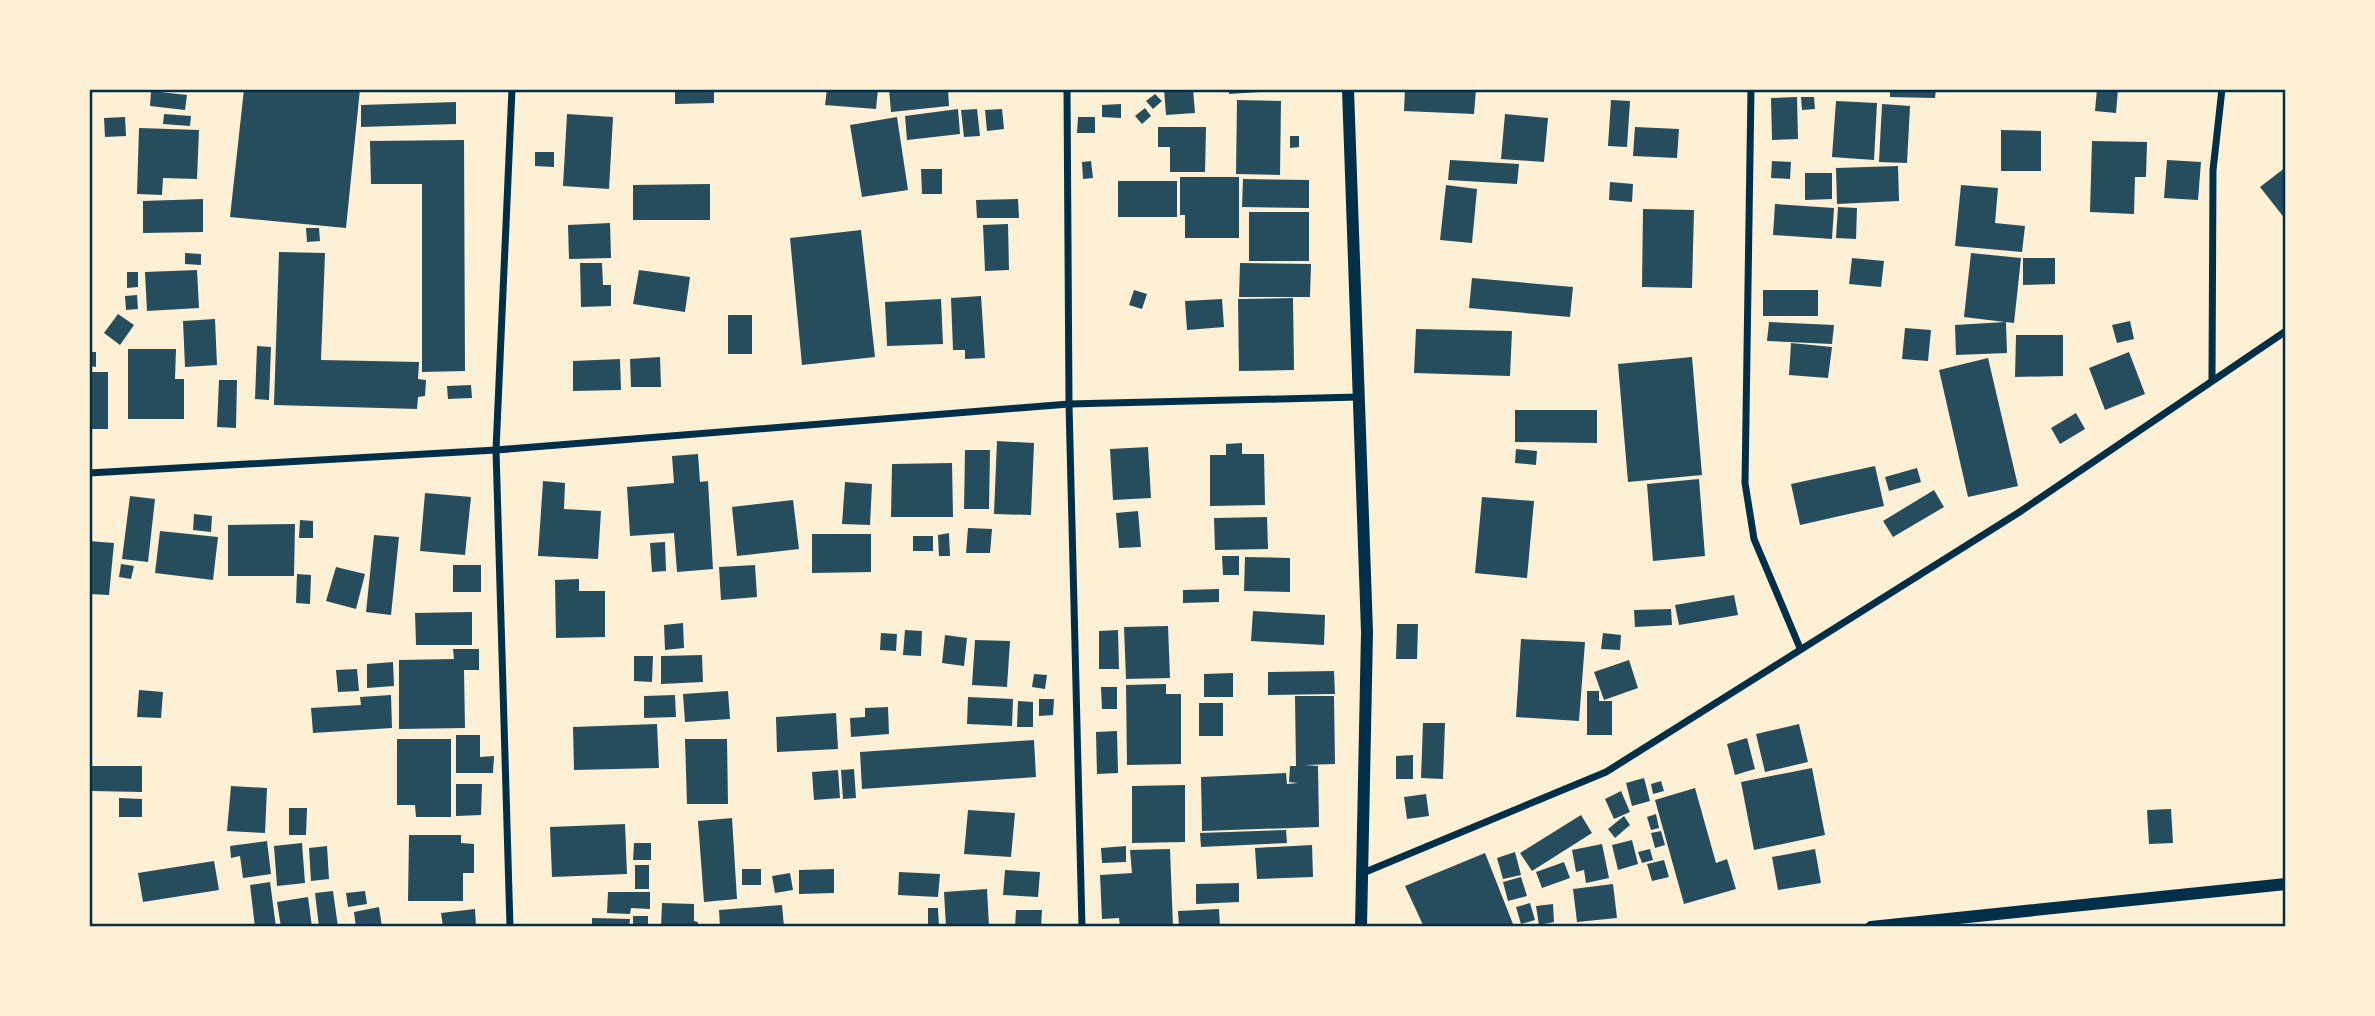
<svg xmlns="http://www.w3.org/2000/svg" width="2375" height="1016" font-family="'Sofia Sans Condensed',sans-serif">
<rect width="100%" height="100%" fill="#fdf0d5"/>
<!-- building -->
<g fill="#264d5e">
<polygon points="244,89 360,89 346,228 230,217"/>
<polygon points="675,89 714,89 714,103 675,104"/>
<polygon points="827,89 878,89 876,109 825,105"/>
<polygon points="889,89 948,89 949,106 891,112"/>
<polygon points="1164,89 1193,89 1195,113 1166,115"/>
<polygon points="1229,89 1274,89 1274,91 1229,94"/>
<polygon points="1405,89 1476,89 1474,114 1404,111"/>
<polygon points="1890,89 1936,89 1935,98 1890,97"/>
<polygon points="2097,89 2118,89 2116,113 2095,111"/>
<polygon points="151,91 187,95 185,110 150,106"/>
<polygon points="1155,94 1162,101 1153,109 1146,101"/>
<polygon points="1797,97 1798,139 1772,140 1771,98"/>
<polygon points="1801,97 1814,97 1815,109 1802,110"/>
<polygon points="1237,100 1281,101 1280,175 1236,174"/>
<polygon points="1611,100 1630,101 1627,147 1608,146"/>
<polygon points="1836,101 1877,103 1874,160 1832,157"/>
<polygon points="456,102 456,124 361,127 361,105"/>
<polygon points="1121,104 1121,118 1102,117 1102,105"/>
<polygon points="1882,104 1910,106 1907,163 1879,162"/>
<polygon points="1145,108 1151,116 1142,124 1135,116"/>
<polygon points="958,109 960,134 907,140 905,116"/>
<polygon points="977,109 980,136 964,137 961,110"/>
<polygon points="1002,109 1004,129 987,131 985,110"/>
<polygon points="164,114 191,116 190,126 163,124"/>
<polygon points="567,114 613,117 609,189 563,186"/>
<polygon points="1505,114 1548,118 1544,162 1501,159"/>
<polygon points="125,117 126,136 105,137 104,118"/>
<polygon points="897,117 908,190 862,197 850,125"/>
<polygon points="1078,117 1095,117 1095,133 1077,133"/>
<polygon points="1158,127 1206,127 1205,172 1170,172 1170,147 1158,147"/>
<polygon points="1635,127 1679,129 1677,158 1633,156"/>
<polygon points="139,128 199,130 197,179 163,178 162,195 137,194"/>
<polygon points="2001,130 2041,131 2041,171 2001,171"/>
<polygon points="1290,136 1299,136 1299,147 1290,148"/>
<polygon points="464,140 465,371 422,372 422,184 371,184 370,141"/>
<polygon points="2092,141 2147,142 2146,177 2135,177 2134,214 2090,212"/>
<polygon points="535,152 554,152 554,167 535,166"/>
<polygon points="1450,160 1519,164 1517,184 1448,180"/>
<polygon points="2167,160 2201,162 2198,200 2164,198"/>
<polygon points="1091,161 1093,178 1083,179 1082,162"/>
<polygon points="1772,161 1791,162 1790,179 1771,178"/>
<polygon points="1898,166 1899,201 1837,204 1836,168"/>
<polygon points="2286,167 2286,220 2260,187"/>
<polygon points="921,169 942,169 942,194 922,194"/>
<polygon points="1805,173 1832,173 1832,199 1805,200"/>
<polygon points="1180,177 1239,177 1239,238 1185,238 1185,215 1180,215"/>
<polygon points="1243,179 1309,180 1309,208 1242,207"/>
<rect x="1118" y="181" width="59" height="36"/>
<polygon points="1610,182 1633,184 1632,202 1609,200"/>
<polygon points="710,184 710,220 633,220 633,185"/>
<polygon points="1446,185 1477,189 1472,243 1440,240"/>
<polygon points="1961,185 1998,188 1995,223 2025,226 2022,252 1955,246"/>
<polygon points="203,199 203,232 143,233 143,201"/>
<polygon points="1018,199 1019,218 977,218 976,200"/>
<polygon points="1775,204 1834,208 1832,239 1773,235"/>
<polygon points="1838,207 1857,208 1856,239 1836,238"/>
<polygon points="1643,209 1694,210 1692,288 1642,287"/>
<rect x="1249" y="212" width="60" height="49"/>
<polygon points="610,223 611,258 569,259 568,225"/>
<polygon points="1008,224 1009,270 985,271 983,225"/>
<polygon points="306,228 319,228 320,241 307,242"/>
<polygon points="861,230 875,357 802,365 790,238"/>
<polygon points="279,252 325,253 321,360 419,362 418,379 426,380 425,396 418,397 417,409 274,405"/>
<polygon points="185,253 201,254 201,265 185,264"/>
<polygon points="1971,253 2021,258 2014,323 2006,322 2007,353 1956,355 1955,325 2005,322 1964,317"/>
<polygon points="1852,258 1884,261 1881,287 1849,284"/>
<polygon points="2023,258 2055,258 2055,284 2023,285"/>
<polygon points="580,263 602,263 603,285 611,285 611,306 581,307"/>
<polygon points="1240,263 1311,264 1310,297 1239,297"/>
<polygon points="197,270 199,308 147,311 145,272"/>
<polygon points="639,270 690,277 685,312 633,304"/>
<polygon points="127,272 138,272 138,287 127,288"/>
<polygon points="1472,278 1573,287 1570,317 1469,308"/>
<polygon points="1134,290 1147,294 1142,309 1129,305"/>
<rect x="1763" y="290" width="55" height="26"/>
<polygon points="137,295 138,309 126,310 125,296"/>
<polygon points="981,296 985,358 965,359 965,350 953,350 951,298"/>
<polygon points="1293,298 1294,370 1239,371 1238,299"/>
<polygon points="941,299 943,344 887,346 885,302"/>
<polygon points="1222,299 1224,327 1187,330 1185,301"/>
<polygon points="118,314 134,325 120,345 104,333"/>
<rect x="728" y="315" width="24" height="39"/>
<polygon points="215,319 217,365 185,367 183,321"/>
<polygon points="2130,321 2134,339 2117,343 2112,325"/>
<polygon points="1769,322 1834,325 1832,344 1767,341"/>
<polygon points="1905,328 1931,330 1928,361 1902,359"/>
<polygon points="1416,329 1512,331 1510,376 1414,373"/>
<polygon points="2016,335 2063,335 2063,376 2015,377"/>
<polygon points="1791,343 1832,347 1828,378 1789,375"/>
<polygon points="257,346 271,347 269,400 255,399"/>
<polygon points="128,349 176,349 175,379 184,379 184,419 128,419"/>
<polygon points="89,352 96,352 96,367 89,366"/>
<polygon points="2129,352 2145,394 2105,410 2089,368"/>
<polygon points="660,357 661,387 631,387 630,359"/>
<polygon points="1692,357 1702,475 1628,482 1618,364"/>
<polygon points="1988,358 2018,486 1968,497 1939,370"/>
<polygon points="620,359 621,390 573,391 573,361"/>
<rect x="89" y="372" width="19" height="57"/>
<polygon points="219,380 237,380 236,428 217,427"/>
<polygon points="471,385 472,398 448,399 447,386"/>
<polygon points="1515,410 1597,410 1597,443 1515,442"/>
<polygon points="2076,413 2085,429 2060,444 2051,428"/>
<polygon points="997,441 1034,443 1031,515 994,514"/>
<polygon points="1242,443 1242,454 1264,454 1265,505 1210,506 1210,455 1226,455 1226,444"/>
<polygon points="1148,447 1151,498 1113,500 1110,449"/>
<polygon points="1516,449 1537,451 1536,465 1515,463"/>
<polygon points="965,450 990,450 989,509 964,509"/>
<polygon points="698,454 700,482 708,481 713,569 677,572 674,533 630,536 627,487 674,483 672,456"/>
<polygon points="952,463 953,517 891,517 892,464"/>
<polygon points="1875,466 1884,506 1800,525 1791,484"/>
<polygon points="1917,468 1921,482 1889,491 1885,477"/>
<polygon points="1699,479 1705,556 1653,561 1647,484"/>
<polygon points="543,481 565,483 564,509 601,511 598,559 538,556"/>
<polygon points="845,482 872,484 870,525 842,524"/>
<polygon points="1934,490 1944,507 1893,537 1883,521"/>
<polygon points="425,493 471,497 465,555 420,551"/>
<polygon points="130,496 155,499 148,562 122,559"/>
<polygon points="1482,497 1534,501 1527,578 1475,573"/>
<polygon points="793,500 799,549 737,556 732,507"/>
<polygon points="1138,511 1141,547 1119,548 1116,513"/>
<polygon points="194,514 212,516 211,532 193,530"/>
<polygon points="1267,517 1268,549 1215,550 1214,518"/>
<polygon points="300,520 313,521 313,538 299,538"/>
<polygon points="295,524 294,576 228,576 228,525"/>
<polygon points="968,528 992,529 990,553 966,553"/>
<polygon points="160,531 218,537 213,580 155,573"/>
<polygon points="949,533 950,556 939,556 938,535"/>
<polygon points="812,534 871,534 871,572 812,573"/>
<polygon points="374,535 399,537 391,615 366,612"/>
<rect x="913" y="536" width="20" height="15"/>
<polygon points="89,541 114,543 109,595 89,594"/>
<polygon points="665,542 666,571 652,572 650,543"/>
<polygon points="1222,556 1239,556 1239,575 1223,575"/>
<polygon points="1245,557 1290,558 1290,592 1244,591"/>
<polygon points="121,564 134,566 131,579 119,577"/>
<rect x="453" y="565" width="28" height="27"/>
<polygon points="755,565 757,597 721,600 719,567"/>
<polygon points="336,567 365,574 356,609 326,601"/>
<polygon points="297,574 311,575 310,604 296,603"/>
<polygon points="579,579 579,591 605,591 605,637 556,638 555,580"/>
<polygon points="1219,589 1219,602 1183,603 1183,590"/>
<polygon points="1734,595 1738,615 1679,625 1675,605"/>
<polygon points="1671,609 1672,625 1635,627 1634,610"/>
<polygon points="1253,611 1325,615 1324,645 1251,641"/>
<polygon points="472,612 472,645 416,645 415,613"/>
<polygon points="683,623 684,648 665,650 664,625"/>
<polygon points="1397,624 1418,624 1417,659 1396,659"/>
<polygon points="1168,626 1170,678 1126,679 1124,627"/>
<polygon points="905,630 922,631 921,656 903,655"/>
<polygon points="1118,630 1119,669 1099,669 1099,631"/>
<polygon points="881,633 897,634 896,651 880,650"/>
<polygon points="1603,633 1621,635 1620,650 1601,649"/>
<polygon points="945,635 967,638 964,666 942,663"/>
<polygon points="1521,639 1585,642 1579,721 1516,717"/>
<polygon points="975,640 1010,641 1007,687 972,685"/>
<polygon points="453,649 479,649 479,670 464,670 465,728 399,729 399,660 454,659"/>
<polygon points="702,655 703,682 661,684 661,656"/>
<polygon points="634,656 653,656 652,682 634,681"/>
<polygon points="1629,660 1638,688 1604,700 1594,672"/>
<polygon points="393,662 394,686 367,688 367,664"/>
<polygon points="357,669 359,691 338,692 336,670"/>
<polygon points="1334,671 1335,694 1268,695 1268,672"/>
<polygon points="1233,673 1233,697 1204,697 1204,674"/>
<polygon points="1034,674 1047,675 1045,689 1032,687"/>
<polygon points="1166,684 1166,694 1181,694 1181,764 1127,765 1126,685"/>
<polygon points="1101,687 1117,687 1117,709 1102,709"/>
<polygon points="139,690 163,692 161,718 137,717"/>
<polygon points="728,691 730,719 685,722 683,694"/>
<polygon points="1587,691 1599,691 1599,701 1612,701 1612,735 1587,735"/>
<polygon points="391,695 392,728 313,733 311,708 361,705 360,697"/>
<polygon points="675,695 676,717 644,718 644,696"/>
<polygon points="1295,696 1334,696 1335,764 1305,765 1318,766 1319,827 1202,831 1201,777 1286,773 1287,784 1298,783 1289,782 1290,766 1296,766"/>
<polygon points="968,697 1013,699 1012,726 967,724"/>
<polygon points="1039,699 1054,699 1053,715 1039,716"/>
<polygon points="1018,701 1033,702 1033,727 1017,727"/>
<rect x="1199" y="703" width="24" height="33"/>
<polygon points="888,707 889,734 851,737 850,718 865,717 865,708"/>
<polygon points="836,713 838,749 777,752 776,717"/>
<polygon points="1423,723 1445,723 1443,779 1421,778"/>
<polygon points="657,724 659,768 574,770 573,727"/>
<polygon points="1799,724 1808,762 1765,772 1756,734"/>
<polygon points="1117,731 1118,773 1097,774 1096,732"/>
<polygon points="456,735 480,735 480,757 494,756 493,773 456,773"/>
<polygon points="1747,738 1755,769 1735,775 1727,744"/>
<polygon points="397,739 451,739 451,817 416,817 415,805 397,805"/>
<polygon points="685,739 727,739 728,804 687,804"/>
<polygon points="1034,740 1036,777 862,789 860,752"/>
<polygon points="1413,755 1413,779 1396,779 1396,756"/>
<polygon points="92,766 142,766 142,792 92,791"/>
<polygon points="1812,768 1825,835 1754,850 1741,782"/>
<polygon points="854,769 856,798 843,799 841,770"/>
<polygon points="838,770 840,798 814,800 812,772"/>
<polygon points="1644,778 1650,801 1632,806 1626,783"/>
<polygon points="1661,781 1664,791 1653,794 1651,784"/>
<polygon points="456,784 482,784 481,815 456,816"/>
<polygon points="1185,785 1185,842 1132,843 1132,786"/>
<polygon points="231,786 267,788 265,833 227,831"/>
<polygon points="1695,788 1716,863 1727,859 1736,889 1684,904 1655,800"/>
<polygon points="1621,791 1630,812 1614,819 1605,799"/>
<polygon points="1426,794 1429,816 1407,819 1404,797"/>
<polygon points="119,798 142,799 142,817 119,817"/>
<polygon points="289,808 307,808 306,835 289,835"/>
<polygon points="2171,809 2173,843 2149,844 2147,810"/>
<polygon points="968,810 1015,813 1011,857 964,854"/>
<polygon points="1656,814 1659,828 1651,830 1647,817"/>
<polygon points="1581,815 1592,833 1532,871 1520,853"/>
<polygon points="1624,816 1630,825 1615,838 1608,829"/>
<polygon points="732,818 737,899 704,902 698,821"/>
<polygon points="625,824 627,874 552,877 550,827"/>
<polygon points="1286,830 1287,843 1201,847 1200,833"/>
<polygon points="1661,831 1665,845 1655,848 1651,833"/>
<polygon points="409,835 461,835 461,843 474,844 474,873 463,873 463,901 408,901"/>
<polygon points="1632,840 1638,864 1618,870 1612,845"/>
<polygon points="267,841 271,874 243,878 240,856 231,858 230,846"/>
<polygon points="302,843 305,883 277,886 274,846"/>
<polygon points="634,843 651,843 651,860 633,860"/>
<polygon points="1602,844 1609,878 1586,883 1584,870 1576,872 1572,850"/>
<polygon points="1312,845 1313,877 1257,879 1255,848"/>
<polygon points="327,846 329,879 311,881 309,848"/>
<polygon points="1126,846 1126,862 1102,863 1101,848"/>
<polygon points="1170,849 1173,927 1120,927 1119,918 1102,919 1100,875 1132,873 1130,850"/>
<polygon points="1650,849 1653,860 1642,863 1638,852"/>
<polygon points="1815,849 1821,883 1778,890 1772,857"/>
<polygon points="1515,852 1521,875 1503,879 1497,858"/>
<polygon points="1485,853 1513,924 1483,927 1424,927 1405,886"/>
<polygon points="1664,860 1669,877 1652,881 1647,864"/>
<polygon points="214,861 219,890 143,902 138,873"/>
<polygon points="1564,862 1570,878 1542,888 1536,872"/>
<rect x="635" y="865" width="14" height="24"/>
<rect x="742" y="869" width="19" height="16"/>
<polygon points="834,869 834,893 799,894 799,870"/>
<polygon points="1005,870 1040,872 1038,897 1003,895"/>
<polygon points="899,872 940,874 938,897 898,895"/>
<polygon points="790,873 793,890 775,893 772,876"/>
<polygon points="1521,877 1527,896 1508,901 1503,882"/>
<polygon points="270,882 276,927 255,927 250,885"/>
<polygon points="1239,883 1239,902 1196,904 1196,884"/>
<polygon points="1613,884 1617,918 1577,922 1573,889"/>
<polygon points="987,889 989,927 946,927 944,892"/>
<polygon points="333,891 338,927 319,927 315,893"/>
<polygon points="365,891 367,904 348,907 346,893"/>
<polygon points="608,892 650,892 650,909 631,908 630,914 607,913"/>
<polygon points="308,897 312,927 281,927 277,902"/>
<polygon points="662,903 694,904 694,921 698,922 698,927 661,927"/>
<polygon points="1530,903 1535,920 1521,924 1516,907"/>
<polygon points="1553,904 1554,922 1539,925 1536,906"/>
<polygon points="782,905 784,927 720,927 719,910"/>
<polygon points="379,907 382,927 356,927 354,912"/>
<polygon points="928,908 938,908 939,927 928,927"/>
<polygon points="475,909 476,927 443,927 441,913"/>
<polygon points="1219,909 1220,927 1179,927 1178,911"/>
<polygon points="1016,910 1042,910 1041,927 1015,927"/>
<rect x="633" y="916" width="15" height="11"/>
<polygon points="592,918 630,919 629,927 592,927"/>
</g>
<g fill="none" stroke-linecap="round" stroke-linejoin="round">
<!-- minor -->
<g stroke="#003049" stroke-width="7">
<polyline points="1067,89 1069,404 1082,927"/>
<polyline points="1751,89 1745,483 1754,539 1800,648"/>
<polyline points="2212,379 2213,170 2222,89"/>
<polyline points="89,473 496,450 1069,404 1358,397"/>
<polyline points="1363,873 1606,772 2018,513 2286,331"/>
<polyline points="510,927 496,450 512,89"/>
</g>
<!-- tertiary -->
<g stroke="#003049" stroke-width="12">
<polyline points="1348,89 1367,632 1361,927"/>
<polyline points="1871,927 2286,884"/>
</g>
</g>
<!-- border -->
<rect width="2375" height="1016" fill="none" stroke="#fdf0d5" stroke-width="182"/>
<rect x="91" y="91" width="2193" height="834" fill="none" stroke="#003049" stroke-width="2.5"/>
</svg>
